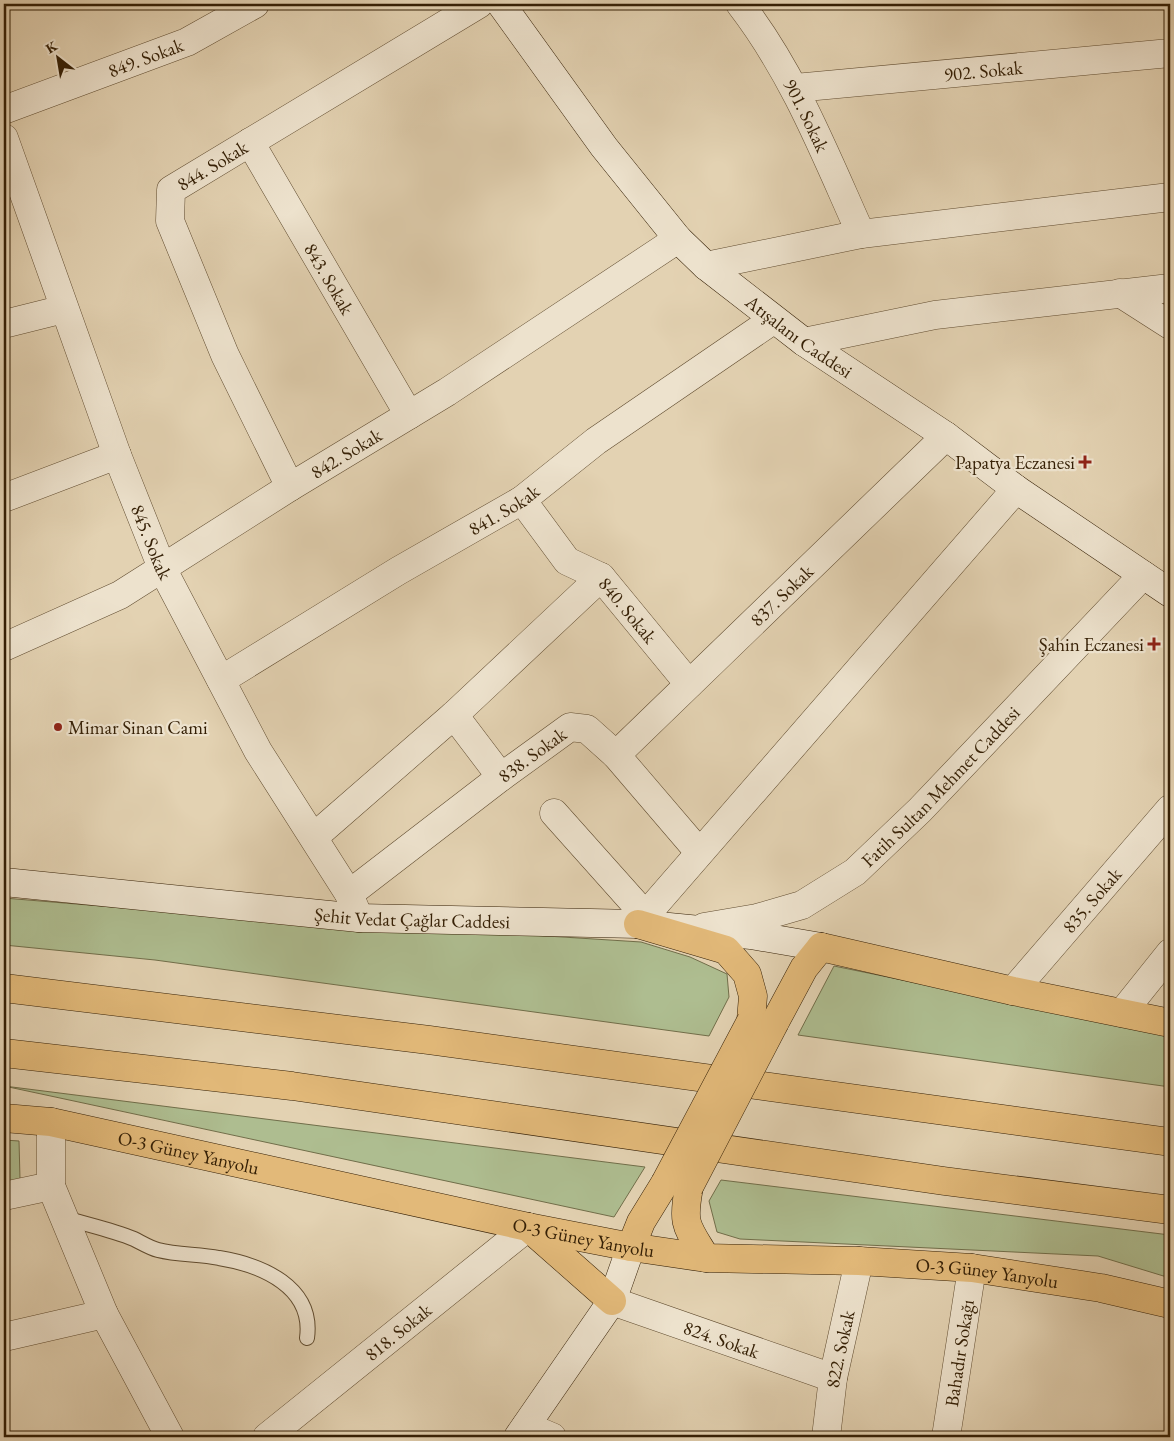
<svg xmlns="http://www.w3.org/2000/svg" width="1174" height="1441" font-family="'EB Garamond',serif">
<rect width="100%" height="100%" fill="#e3d2b2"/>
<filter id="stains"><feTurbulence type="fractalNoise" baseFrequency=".004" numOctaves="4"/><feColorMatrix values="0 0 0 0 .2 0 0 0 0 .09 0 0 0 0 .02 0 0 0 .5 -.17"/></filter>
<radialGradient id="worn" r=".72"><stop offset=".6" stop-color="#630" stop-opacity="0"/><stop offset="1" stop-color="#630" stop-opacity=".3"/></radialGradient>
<!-- green -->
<g fill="#aebd90" stroke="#716e4a">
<polygon points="4,898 184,913 641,942 690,957 727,974 729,997 709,1036 155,960 4,945"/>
<polygon points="834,966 1170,1035 1170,1087 798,1035"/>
<polygon points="4,1086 645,1167 614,1217"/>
<polygon points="4,1140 19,1141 20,1179 4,1182"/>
<polygon points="721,1180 1170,1235 1170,1278 1098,1256 740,1239 717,1232 709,1201"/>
</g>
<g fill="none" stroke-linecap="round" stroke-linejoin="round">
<defs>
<path id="lane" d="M65 1218C88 1225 112 1230 134 1239 142 1243 150 1248 158 1250 178 1255 199 1254 219 1258 262 1265 314 1287 307 1338"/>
<g id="street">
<path id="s1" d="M740 4C794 74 825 154 861 234"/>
<path id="s2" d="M795 88 1170 53"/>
<path id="s3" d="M4 110 187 42 255 4"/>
<path id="s4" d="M4 138 117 455 162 568 258 751 349 894 359 918"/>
<path id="s5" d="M250 142 409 415"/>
<polyline points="706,266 861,234 1170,197"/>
<polyline points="1120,293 1170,325"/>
<polyline points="4,324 64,309"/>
<polyline points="804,342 935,315 1170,288"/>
<path id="s6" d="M290 487 225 355 170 221 171 190 479 4"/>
<polyline points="4,498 117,455"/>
<path id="s7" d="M522 500 567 561 601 577 689 684"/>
<path id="s8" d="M4 647 120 595 290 487 447 392 678 239"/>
<path id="s9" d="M221 680 398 571 522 500 596 441 773 320"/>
<polyline points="454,715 501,777"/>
<path id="s10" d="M616 755 946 436"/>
<polyline points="554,813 645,915"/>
<polyline points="314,837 454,715 601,577"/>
<path id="s11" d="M349 894 501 777 570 727 587 729 616 755 699 852"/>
<polyline points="638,924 1016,489"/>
<path id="s12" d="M704 927 757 918 802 905 855 872 920 810 1143 575"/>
<path id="s13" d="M1013 991 1170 809"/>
<polyline points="1122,1013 1170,953"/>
<polyline points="51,1122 51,1186 104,1314 170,1437"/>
<polyline points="4,1196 51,1186"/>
<path id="s14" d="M612 1301 833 1378"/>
<polyline points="4,1337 104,1314"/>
<polyline points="526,1426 552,1437"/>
<path id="s15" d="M267 1437 528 1227"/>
<path id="s16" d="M826 1437 833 1378 859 1261"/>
<path id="s17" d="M946 1437 972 1268"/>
</g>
<g id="secondary">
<path id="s18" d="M501 4 604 147 678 239 706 266 804 342 946 436 1016 489 1170 593"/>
<path id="s19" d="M4 882 359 918 638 924 751 935 821 947"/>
<polyline points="518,1437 612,1301 631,1247"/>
</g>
<g id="primary">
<polyline points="638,924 726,950 747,974 753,996 751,1021"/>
<polyline points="775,1022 804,968 821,947"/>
<path id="s20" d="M4 1118 51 1122 528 1227 631 1247 706 1258 859 1261 972 1268 1101 1288 1170 1304"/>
<path d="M689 1187C682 1225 686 1225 706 1258"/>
<polyline points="528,1227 612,1301"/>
<polyline points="631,1247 641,1222 665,1183"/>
</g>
<g id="highway">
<polyline points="821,947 1013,991 1170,1023"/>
<polyline points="4,988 429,1040 1170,1142"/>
<polyline points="4,1053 292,1086 944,1181 1170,1210"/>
</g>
</defs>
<!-- lane casing -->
<use href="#lane" stroke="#604c30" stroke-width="16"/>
<!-- street casing -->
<use href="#street" stroke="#604c30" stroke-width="29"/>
<!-- secondary casing -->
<use href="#secondary" stroke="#341f05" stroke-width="29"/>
<!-- primary casing -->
<use href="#primary" stroke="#341f05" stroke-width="29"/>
<!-- highway casing -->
<use href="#highway" stroke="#341f05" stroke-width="29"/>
<!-- lane -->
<use href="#lane" stroke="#ede2cd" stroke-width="14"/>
<!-- street -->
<use href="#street" stroke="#ede2cd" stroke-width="28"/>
<!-- secondary -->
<use href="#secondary" stroke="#ede2cd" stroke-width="28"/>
<!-- primary -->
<use href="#primary" stroke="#e2b979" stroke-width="28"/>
<!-- highway -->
<use href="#highway" stroke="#e2b979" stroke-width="28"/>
<defs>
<g id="primary-bridge">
<polyline points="665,1183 751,1021"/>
<polyline points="689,1187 775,1022"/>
</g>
</defs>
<!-- primary-bridge casing -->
<use href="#primary-bridge" stroke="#341f05" stroke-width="29" stroke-linecap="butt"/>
<!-- primary-bridge -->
<use href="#primary-bridge" stroke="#e2b979" stroke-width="28"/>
</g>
<!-- markers -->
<g fill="#8f2418" stroke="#ede2cd" stroke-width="2">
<path d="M1082.5 454.5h5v5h5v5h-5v5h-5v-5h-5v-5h5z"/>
<path d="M1151.5 636.5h5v5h5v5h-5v5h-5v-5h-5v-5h5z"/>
<circle cx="58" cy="727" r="5"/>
</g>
<g text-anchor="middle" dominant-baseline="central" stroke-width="4.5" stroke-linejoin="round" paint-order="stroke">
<!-- street labels -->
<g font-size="19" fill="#341f05" stroke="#ede2cd">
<text stroke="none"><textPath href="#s3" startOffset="151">849. Sokak</textPath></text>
<text stroke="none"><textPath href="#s2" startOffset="189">902. Sokak</textPath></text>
<text stroke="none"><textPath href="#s1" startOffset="130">901. Sokak</textPath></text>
<text stroke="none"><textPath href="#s6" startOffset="371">844. Sokak</textPath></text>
<text stroke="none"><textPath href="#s5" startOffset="158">843. Sokak</textPath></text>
<text stroke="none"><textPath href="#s18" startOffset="450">Atışalanı Caddesi</textPath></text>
<text stroke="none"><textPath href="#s8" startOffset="394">842. Sokak</textPath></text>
<text stroke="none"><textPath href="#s9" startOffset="330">841. Sokak</textPath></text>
<text stroke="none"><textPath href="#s4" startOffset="430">845. Sokak</textPath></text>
<text stroke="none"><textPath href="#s10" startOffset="230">837. Sokak</textPath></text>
<text stroke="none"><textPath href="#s7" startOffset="156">840. Sokak</textPath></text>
<text stroke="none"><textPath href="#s11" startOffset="230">838. Sokak</textPath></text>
<text stroke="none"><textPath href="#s12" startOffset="284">Fatih Sultan Mehmet Caddesi</textPath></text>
<text stroke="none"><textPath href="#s13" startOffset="120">835. Sokak</textPath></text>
<text stroke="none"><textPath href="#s19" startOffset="410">Şehit Vedat Çağlar Caddesi</textPath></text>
<text stroke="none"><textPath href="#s20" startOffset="188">O-3 Güney Yanyolu</textPath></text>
<text stroke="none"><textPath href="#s20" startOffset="592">O-3 Güney Yanyolu</textPath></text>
<text stroke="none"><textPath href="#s20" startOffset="998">O-3 Güney Yanyolu</textPath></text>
<text stroke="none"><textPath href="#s15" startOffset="168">818. Sokak</textPath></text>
<text stroke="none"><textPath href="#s14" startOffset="116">824. Sokak</textPath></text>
<text stroke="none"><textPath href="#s16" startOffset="89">822. Sokak</textPath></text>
<text stroke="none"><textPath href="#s17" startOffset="85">Bahadır Sokağı</textPath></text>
</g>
<!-- poi labels -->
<g font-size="19" fill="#341f05" stroke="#ede2cd" text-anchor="end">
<text x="1075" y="462">Papatya Eczanesi</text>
<text x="1144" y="644">Şahin Eczanesi</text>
<text x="68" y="727" text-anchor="start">Mimar Sinan Cami</text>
</g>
</g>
<!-- margin -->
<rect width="1174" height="1441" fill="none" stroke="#e3d2b2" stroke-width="20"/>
<rect x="5" y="5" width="1164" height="1431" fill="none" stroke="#341f05" stroke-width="2.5"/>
<rect x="10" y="10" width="1154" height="1421" fill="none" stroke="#341f05"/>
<!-- north arrow -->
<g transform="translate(58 58) rotate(329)" stroke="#ede2cd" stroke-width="4" paint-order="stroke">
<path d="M0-4L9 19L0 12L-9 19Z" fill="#341f05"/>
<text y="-8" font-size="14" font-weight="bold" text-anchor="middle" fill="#341f05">K</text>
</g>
<rect width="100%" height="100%" filter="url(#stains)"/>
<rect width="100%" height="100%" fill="url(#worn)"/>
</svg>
